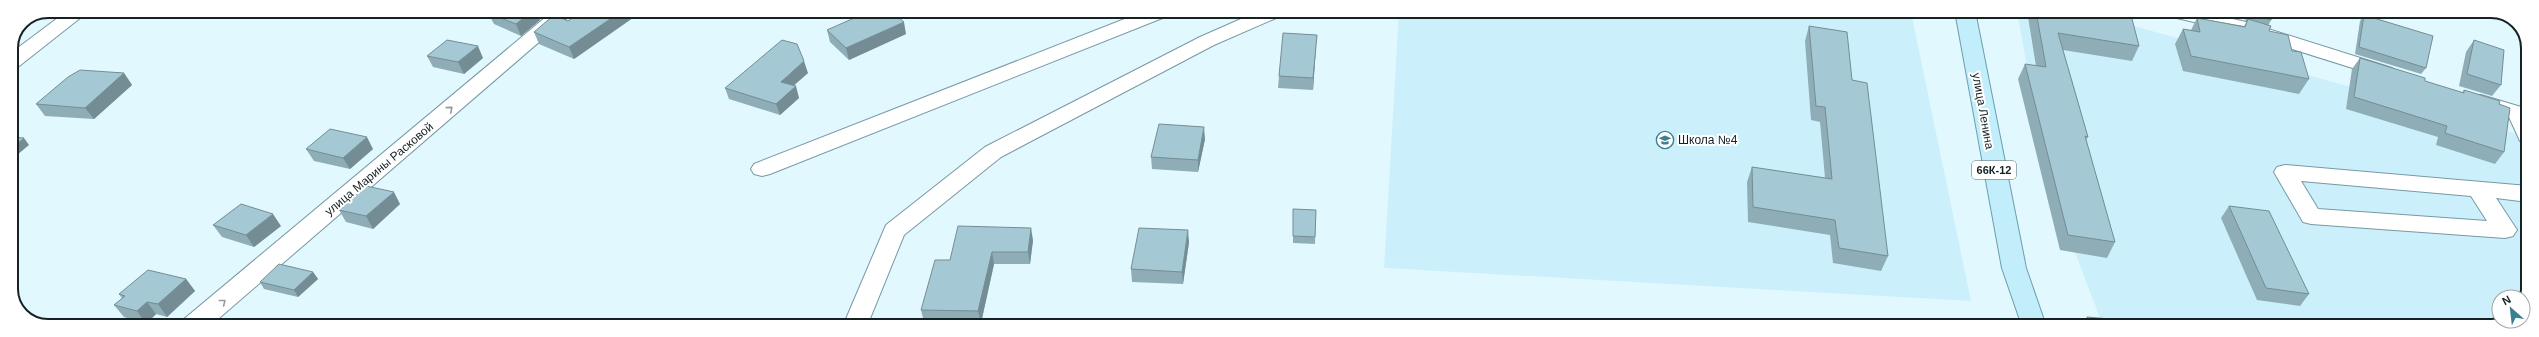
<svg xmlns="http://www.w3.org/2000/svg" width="2539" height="337" font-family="Arial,sans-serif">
<rect width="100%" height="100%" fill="#e2f8ff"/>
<!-- built -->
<g fill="#ccf0fb">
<polygon points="1399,11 1911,12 1971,301 1384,268"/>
<polygon points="2017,11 2081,11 2528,137 2528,294 2523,302 2523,297 2499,297 2499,321 2504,321 2491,326 2103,326 2047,179"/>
</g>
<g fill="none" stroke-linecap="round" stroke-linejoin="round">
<defs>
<g id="minor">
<polygon points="67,11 89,11 18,67 11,69 11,53"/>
<polygon points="553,11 575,11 210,326 181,326 184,319"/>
<polygon points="1145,11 1173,11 1170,15 770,174 762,176 754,174 751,169 754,164"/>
<polygon points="1259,11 1286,11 1283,15 1214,45 1001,157 904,235 867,326 843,326 886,225 985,147 1200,37"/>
<polygon points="2162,11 2198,11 2246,22 2392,68 2395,72 2392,76 2385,78 2378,76 2241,33 2164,15"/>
<polygon points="2481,95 2528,109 2528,143 2520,141 2509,117 2474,107 2471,102 2474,97"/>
<path d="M2285 165 2528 186V202L2496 198 2517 230 2513 236 2505 238 2311 224 2303 222 2274 172 2277 167ZM2301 181 2471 196 2487 221 2318 209Z"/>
</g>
<polygon id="major" points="1955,11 1975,11 2026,268 2046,326 2022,326 2002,268"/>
</defs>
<!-- minor casing -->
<use href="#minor" stroke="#7799a3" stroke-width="2"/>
<!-- major casing -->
<use href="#major" stroke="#6b9ead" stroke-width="2"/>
<!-- minor -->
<use href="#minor" fill="#fff" fill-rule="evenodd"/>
<!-- major -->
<use href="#major" fill="#c2edfa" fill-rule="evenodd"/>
</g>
<!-- wall -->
<g fill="#8eadb6">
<polygon points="583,11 635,11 637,15 574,59 539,44 534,32 568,21"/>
<polygon points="2027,11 2130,11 2139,46 2132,61 2063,50 2088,137 2086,140 2115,242 2107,258 2060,250 2018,79 2025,64 2036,66"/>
<polygon points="2248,11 2275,11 2271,20 2268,26 2269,31 2292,51 2309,79 2299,94 2183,71 2175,44 2183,29 2191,30 2197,18 2244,26 2247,21 2245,21"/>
<polygon points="488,13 540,20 521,36 494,24"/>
<polygon points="2364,15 2426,68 2421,74 2355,54 2360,21"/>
<polygon points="1809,26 1852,80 1888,256 1881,271 1833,263 1830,235 1748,222 1747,182 1752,167 1825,178 1820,122 1811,120 1805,41"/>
<polygon points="827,30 906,34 849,60 830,42"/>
<polygon points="1317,35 1316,46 1313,90 1278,88 1279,76"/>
<polygon points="2474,40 2501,85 2492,96 2459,86 2466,52"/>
<polygon points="427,56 483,58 464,74 433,67"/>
<polygon points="2360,58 2425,81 2462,93 2464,90 2499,104 2504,152 2495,164 2436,145 2438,137 2346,109 2352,69"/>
<polygon points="124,73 132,85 94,119 45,116 36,104"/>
<polygon points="808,73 793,86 799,98 780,115 729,99 725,88"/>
<polygon points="1205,139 1198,172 1152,169 1151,157"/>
<polygon points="306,149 373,149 350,169 314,161"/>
<polygon points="400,204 373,229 346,222 339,210"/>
<polygon points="2229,206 2309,294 2300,306 2257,300 2221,218"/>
<polygon points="1293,209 1316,210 1315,244 1293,243"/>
<polygon points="213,225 281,226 254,247 222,237"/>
<polygon points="1033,240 1030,264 994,264 981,323 924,322 921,310 950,260"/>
<polygon points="1189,242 1183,284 1132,282 1131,269"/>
<polygon points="313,272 318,279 298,297 264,289 260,282"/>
<polygon points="186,279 195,291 167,317 156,314 146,324 124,317 114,305 122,298 119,294"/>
<polygon points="2087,317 2136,326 2082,326"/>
</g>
<!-- shaded-wall -->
<g fill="#748d94">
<polygon points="532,11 537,11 540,20 521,36 516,24"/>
<polygon points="622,11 635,11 637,15 574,59 569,47"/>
<polygon points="904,22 906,34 849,60 846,48"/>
<polygon points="1317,35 1316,46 1313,90 1313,78"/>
<polygon points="478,46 483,58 464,74 458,62"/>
<polygon points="804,61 808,73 784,94 781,82"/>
<polygon points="124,73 132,85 94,119 85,108"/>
<polygon points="796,86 799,98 780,115 776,104"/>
<polygon points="1204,127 1205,139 1198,172 1198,160"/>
<polygon points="367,137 373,149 350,169 343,158"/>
<polygon points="24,138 29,145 11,160 11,149"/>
<polygon points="394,192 400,204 373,229 366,216"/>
<polygon points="273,214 281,226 254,247 246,235"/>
<polygon points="1031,228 1033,240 1030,264 1028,252"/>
<polygon points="1188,230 1189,242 1183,284 1182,272"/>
<polygon points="992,252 994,264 981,323 978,311"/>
<polygon points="313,272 318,279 298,297 294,290"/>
<polygon points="186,279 195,291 167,317 158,304"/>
<polygon points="147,302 156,314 146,324 137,311"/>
</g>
<!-- building -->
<g fill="#a5c9d4" stroke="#748d94">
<polygon points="491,11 532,11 516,24 488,13"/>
<polygon points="583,11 622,11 569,47 534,32 554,15 568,21"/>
<polygon points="870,11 891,11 904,22 846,48 827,30"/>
<polygon points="2036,11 2130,11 2139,46 2058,33 2088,137 2085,136 2115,242 2068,235 2025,64 2046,67"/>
<polygon points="2250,11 2275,11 2271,20 2248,14"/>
<polygon points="2364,15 2433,36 2426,68 2359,47"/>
<polygon points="2197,18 2245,27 2248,19 2271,26 2269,31 2288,35 2292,51 2301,52 2309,79 2191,56 2183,29 2200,32"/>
<polygon points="1809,26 1847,32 1852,80 1867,83 1888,256 1839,248 1835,220 1753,207 1752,167 1832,179 1825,107 1816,106"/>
<polygon points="1283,33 1317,35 1313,78 1279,76"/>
<polygon points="447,40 478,46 458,62 427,56"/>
<polygon points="782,40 797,44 804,61 781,82 796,86 776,104 725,88"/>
<polygon points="2474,40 2504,50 2501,85 2467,74"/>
<polygon points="2360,58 2425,78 2425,81 2464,93 2464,90 2500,101 2499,104 2510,108 2504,152 2445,133 2447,126 2354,97"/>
<polygon points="80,70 124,73 85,108 36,104 68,77"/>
<polygon points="1159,124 1204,127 1198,160 1151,157"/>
<polygon points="330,129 367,137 343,158 306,149"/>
<polygon points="11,137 24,138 11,149"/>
<polygon points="366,186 394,192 366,216 339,210"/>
<polygon points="241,204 273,214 246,235 213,225"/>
<polygon points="2229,206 2269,211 2309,294 2266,288"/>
<polygon points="1293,209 1316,210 1315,237 1293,236"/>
<polygon points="958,226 1031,228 1028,252 992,252 978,311 921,310 935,260 950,260"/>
<polygon points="1139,228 1188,230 1182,272 1131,269"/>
<polygon points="279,264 313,272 294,290 260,282"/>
<polygon points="148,270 186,279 158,304 147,302 137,311 114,305 125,296 119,294"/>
<polygon points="2087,317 2133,321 2136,326 2090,326"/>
</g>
<!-- one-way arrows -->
<defs><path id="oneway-chevron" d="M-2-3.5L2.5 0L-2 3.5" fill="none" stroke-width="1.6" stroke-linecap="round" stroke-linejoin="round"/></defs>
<g stroke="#959b9d">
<use href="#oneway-chevron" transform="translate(450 109) rotate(-40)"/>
<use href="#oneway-chevron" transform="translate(223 302) rotate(-38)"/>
</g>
<!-- icons -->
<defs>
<symbol id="school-ring" viewBox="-11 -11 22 22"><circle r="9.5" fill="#fff" stroke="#3d7f90" stroke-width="1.5"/><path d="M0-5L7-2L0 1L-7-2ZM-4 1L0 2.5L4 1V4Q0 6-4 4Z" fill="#3d7f90"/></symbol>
</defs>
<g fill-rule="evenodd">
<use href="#school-ring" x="1655" y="130" width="20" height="20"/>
</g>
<g text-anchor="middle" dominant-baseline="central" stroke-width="4" stroke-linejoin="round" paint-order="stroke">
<!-- shield labels -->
<rect fill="#fff" stroke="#5a6466" stroke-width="1" x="1972" y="161" width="44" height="18" rx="3"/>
<g font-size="11" font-weight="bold" fill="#142125">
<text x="1994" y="170">66К-12</text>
</g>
<!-- street labels -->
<g font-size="12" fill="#142125" stroke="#fff">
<text transform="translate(1983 111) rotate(80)">улица Ленина</text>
<text transform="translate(379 169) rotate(-40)">улица Марины Расковой</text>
</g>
<!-- poi labels -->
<g font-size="12" fill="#142125" stroke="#fff" text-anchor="start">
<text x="1678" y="140">Школа №4</text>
</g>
</g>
<!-- crop -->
<path d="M0 0H2539V337H0ZM48 18H2491A30 30 0 0 1 2521 48V289A30 30 0 0 1 2491 319H48A30 30 0 0 1 18 289V48A30 30 0 0 1 48 18Z" fill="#fff" fill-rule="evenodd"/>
<path fill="none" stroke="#142125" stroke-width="2" d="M48 18H2491A30 30 0 0 1 2521 48V289A30 30 0 0 1 2491 319H48A30 30 0 0 1 18 289V48A30 30 0 0 1 48 18Z"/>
<!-- north arrow -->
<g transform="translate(2511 309) rotate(332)"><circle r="19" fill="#ffffff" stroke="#a1a6a8"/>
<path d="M0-3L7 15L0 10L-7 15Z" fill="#3d7f90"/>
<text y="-6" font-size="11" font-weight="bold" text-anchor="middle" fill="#142125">N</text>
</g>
</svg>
